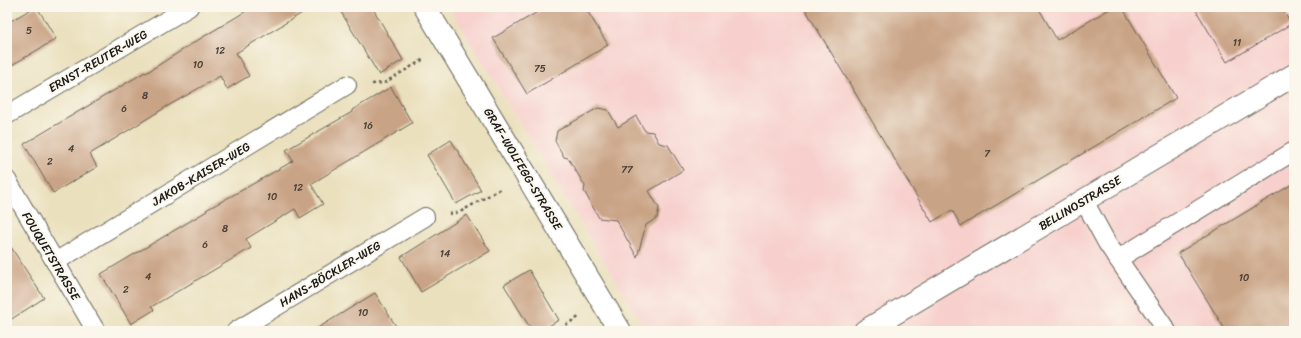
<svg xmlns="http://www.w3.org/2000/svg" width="1301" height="338" font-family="Sriracha,sans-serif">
<rect width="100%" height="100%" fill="#fbf7ec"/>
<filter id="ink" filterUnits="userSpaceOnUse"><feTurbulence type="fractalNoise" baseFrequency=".025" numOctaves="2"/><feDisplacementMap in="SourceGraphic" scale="8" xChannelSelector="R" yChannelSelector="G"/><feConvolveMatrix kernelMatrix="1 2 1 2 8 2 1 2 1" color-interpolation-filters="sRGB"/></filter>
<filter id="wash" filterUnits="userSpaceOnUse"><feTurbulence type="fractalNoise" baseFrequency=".012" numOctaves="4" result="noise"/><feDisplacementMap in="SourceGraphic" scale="16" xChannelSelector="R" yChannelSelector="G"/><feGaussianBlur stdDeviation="0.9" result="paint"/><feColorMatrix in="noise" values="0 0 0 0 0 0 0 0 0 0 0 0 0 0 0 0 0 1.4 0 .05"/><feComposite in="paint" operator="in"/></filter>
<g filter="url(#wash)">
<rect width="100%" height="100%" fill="#eae0bd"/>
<!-- built -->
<polygon fill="#f7d0cd" points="449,7 1294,7 1294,331 647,331"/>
<g id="blocks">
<!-- building -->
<g fill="#c9a385">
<polygon points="35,7 37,7 56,39 7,68 7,23"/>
<polygon points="253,7 312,7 236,53 249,76 227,89 220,76 166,107 90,154 97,167 53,193 24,144 145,72 146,73 198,40"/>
<polygon points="338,7 372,7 403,60 379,75"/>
<polygon points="546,7 585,7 608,45 527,94 493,38"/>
<polygon points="804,7 1038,7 1057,40 1113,7 1122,7 1176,98 961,226 952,210 932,222"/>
<polygon points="1194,7 1281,7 1291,24 1227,62"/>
<polygon points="391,87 412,123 311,184 323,204 300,218 295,209 246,239 251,248 151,307 154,310 131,324 101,274 207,211 206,210 244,189 293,161 286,150 352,112 352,110"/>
<polygon points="598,108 608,110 618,127 636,116 645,131 653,132 659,143 668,145 683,170 649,191 659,208 657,218 646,225 637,257 616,220 599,218 584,191 585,186 568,158 564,157 555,141 557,131"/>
<polygon points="451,140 481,190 456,204 427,155"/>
<polygon points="1294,183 1294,331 1226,331 1178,253"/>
<polygon points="467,215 490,251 421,292 401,257"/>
<polygon points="7,241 44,298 7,322"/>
<polygon points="529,270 559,320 540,331 532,331 504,285"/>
<polygon points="375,293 399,331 313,331"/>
</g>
</g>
</g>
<g filter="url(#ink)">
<use href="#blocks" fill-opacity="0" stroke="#646154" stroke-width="1"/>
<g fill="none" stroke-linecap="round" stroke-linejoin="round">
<defs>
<g id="lane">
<polyline points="7,115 189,7"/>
<polyline points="7,180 96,331"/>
<polyline points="1084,201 1107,243 1167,331"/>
<polyline points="1118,259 1294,151"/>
<polyline points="55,262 347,85"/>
<polyline points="236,331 425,217"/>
</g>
<g id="street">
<polyline points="425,7 620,331"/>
<polyline points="865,331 1294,75"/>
</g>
</defs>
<!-- lane casing -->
<use href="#lane" stroke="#646154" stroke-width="20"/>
<!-- street casing -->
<use href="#street" stroke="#646154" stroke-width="24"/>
<!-- path -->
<g stroke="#646154" stroke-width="2.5" stroke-dasharray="3 3" stroke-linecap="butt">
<polyline points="372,84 384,83 424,59"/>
<polyline points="449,214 460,212 502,188"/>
<polyline points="555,331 579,317"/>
</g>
<!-- lane -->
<use href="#lane" stroke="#fff" stroke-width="18"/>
<!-- street -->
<use href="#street" stroke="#fff" stroke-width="22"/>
</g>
</g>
<g text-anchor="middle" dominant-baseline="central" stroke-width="4" stroke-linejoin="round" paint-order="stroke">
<!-- number labels -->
<g font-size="10" fill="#473e36">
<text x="29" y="31">5</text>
<text x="1237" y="43">11</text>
<text x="220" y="51">12</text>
<text x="198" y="65">10</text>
<text x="540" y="69">75</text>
<text x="145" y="96">8</text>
<text x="124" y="109">6</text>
<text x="368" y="126">16</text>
<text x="71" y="149">4</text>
<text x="987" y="154">7</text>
<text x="50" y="162">2</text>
<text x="627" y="170">77</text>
<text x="298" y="188">12</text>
<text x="272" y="197">10</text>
<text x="225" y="229">8</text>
<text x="205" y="245">6</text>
<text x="445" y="254">14</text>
<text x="148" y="277">4</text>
<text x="1244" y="278">10</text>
<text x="126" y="290">2</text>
<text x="363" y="313">10</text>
</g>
<!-- street labels -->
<g font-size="12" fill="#1c1c1c" stroke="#fbf7ec">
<text transform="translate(98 61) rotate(-30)">ERNST-REUTER-WEG</text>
<text transform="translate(523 169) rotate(59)">GRAF-WOLFEGG-STRASSE</text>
<text transform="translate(201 174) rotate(-31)">JAKOB-KAISER-WEG</text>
<text transform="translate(1080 203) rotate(-31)">BELLINOSTRASSE</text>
<text transform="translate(51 256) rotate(59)">FOUQUETSTRASSE</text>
<text transform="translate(330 274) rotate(-31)">HANS-BÖCKLER-WEG</text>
</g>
</g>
<!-- margin -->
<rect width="1301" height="338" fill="none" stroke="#fbf7ec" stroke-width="24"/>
</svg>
